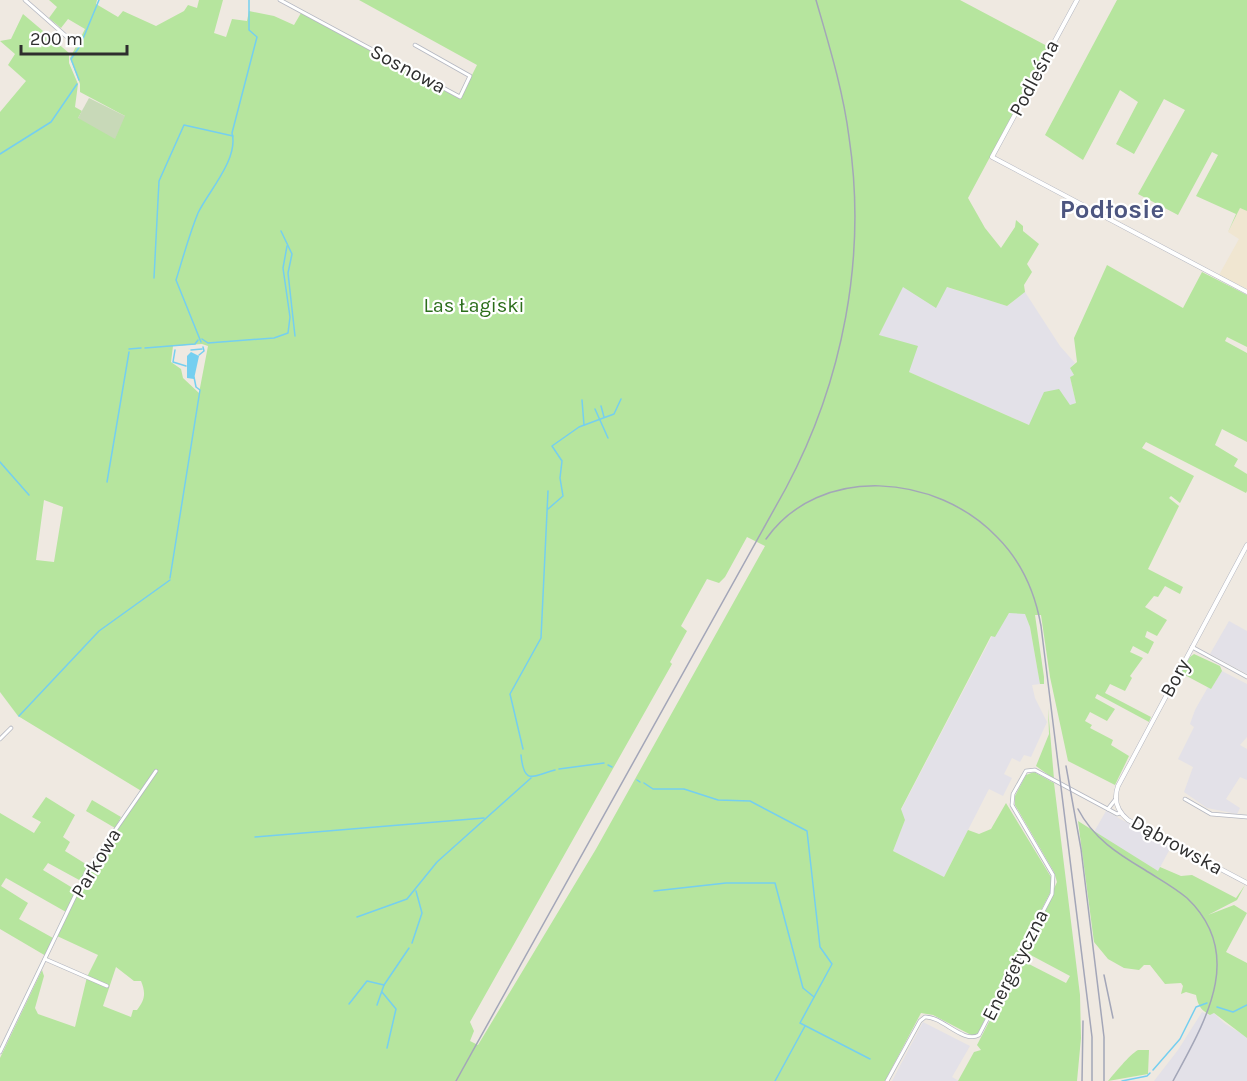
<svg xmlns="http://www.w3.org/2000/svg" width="1247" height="1081" font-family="Karla,sans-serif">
<rect width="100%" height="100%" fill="#efe9e1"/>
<!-- industrial -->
<g fill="#e3e1e8">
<polygon points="903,286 946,287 1007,306 1025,292 1060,346 1075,363 1070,368 1074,375 1070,377 1076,403 1029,425 909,372 879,335"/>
<polygon points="1009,613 1025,613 1030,627 1040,684 1032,685 1035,698 1047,722 1031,757 1024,755 1020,762 1012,758 1004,774 1012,778 1003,796 989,789 944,877 893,851 905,820 901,810 992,636"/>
<polygon points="1229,621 1247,631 1247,674 1210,654"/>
<polygon points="1222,671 1247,684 1247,737 1240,745 1247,749 1247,780 1240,777 1226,799 1240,808 1237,814 1207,808 1184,792 1193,767 1178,759 1194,727 1190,724 1195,710 1208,687 1211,689"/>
<polygon points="1106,811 1171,847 1158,871 1094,832"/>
<polygon points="1202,1012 1210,1015 1214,1013 1224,1023 1247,1037 1247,1081 1154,1081 1178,1050"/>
<polygon points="923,1022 970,1046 952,1077 959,1081 892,1081"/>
</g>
<!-- education -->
<polygon fill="#f0e6d1" points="1240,208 1247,211 1247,289 1219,275 1239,239 1228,232"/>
<!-- green -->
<g fill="#b6e59e" fill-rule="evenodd">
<path d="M49 0H97L96 4 118 17 123 11 156 26 184 11 188 5 197 8 199 0H223L214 33 226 37 232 19 247 21 249 11 274 16 294 25 301 13 460 99 477 65 359 0H960L1049 47 968 198 985 228 1001 248 1015 227 1016 220 1023 226V231L1039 244 1027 264 1032 272 1024 285 1025 292 1007 306 947 287 936 308 903 287 879 335 918 346 909 372 1029 425 1044 392 1059 389 1070 405 1076 403 1070 377 1074 375 1070 368 1077 362 1074 338 1107 265 1183 308 1202 272 1247 295V347L1227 337 1225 341 1247 353V442L1222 429 1215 445 1238 459 1234 466 1247 474V491L1246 493 1146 442 1142 448 1194 476 1180 503 1171 496 1169 498 1179 506 1148 569 1183 587 1180 594 1165 586 1158 597 1154 596 1145 607 1167 620 1157 636 1147 631 1145 637 1154 642 1148 654 1133 646 1130 652 1143 658 1130 676 1132 678 1125 691 1110 684 1105 693 1151 717 1149 722 1097 694 1095 698 1115 709 1107 721 1090 712 1085 721 1092 725 1090 728 1113 740 1111 745 1129 756 1115 785 1068 761 1050 677 1041 615H1035L1044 677V684H1040L1030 627 1025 614 1009 613 995 637 991 636 901 809 905 820 893 851 944 877 968 830 979 834 991 829 1006 803 1051 877V891L978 1033 973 1036 933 1015 921 1013 885 1081H0V1058L42 970 44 976 35 1008 38 1014 75 1027 87 977 98 955 57 936 88 872 143 792 18 716 0 692V112L26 81 8 65 15 54 0 41 11 39 23 14 69 53V63L78 84 75 107 82 111 78 118 125 116 80 92V84L70 58 85 29 68 19 61 28 49 18 57 7ZM202 344 208 346 199 393 183 378 181 369 171 362 173 346ZM44 500 63 507 54 562 36 560ZM747 537 765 546 596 849 478 1045 470 1041 474 1031 470 1022 672 664 670 662 687 631 681 626 707 579 719 583 725 577ZM116 967 134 981H141C146 993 145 1000 137 1010H133L131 1017 103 1006Z"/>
<polygon points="1117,0 1247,0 1247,211 1240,208 1228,232 1239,239 1228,232 1236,214 1196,196 1218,155 1212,152 1178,215 1138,194 1185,110 1164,99 1134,154 1116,144 1138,102 1120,90 1083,160 1045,135"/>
<polygon points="1194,654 1220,666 1222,671 1211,689 1181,673 1190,657"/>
<polygon points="1048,708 1054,779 1036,766 1049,734"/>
<polygon points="1034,772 1054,783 1080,995 1081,1038 1077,1081 958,1081 974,1052 981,1050 977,1045 1021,960 1066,983 1070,976 1025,952 1057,882 1054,872 1015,805 1015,796 1026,775"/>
<polygon points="46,797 75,815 63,837 70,842 65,851 89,866 81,881 48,863 43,870 76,890 66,912 6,878 1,886 28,903 19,919 53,938 46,956 0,929 0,813 34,833 41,822 32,817"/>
<polygon points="92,800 121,817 115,828 86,811"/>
<path d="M1078 821 1158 871 1160 867 1181 876 1192 875 1236 898 1245 885 1237 900 1208 915 1234 905 1247 913 1226 952 1247 963V1038L1214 1013 1210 1015C1201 1010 1198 1006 1196 995L1186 992 1181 994 1183 986 1181 983 1165 984 1150 965H1144L1139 970 1124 968 1108 959 1094 942Z"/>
<path d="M1138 1050H1149L1148 1074 1108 1081C1115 1073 1129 1055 1138 1050Z"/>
</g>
<!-- cemetery -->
<polygon fill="#c8d9b8" points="89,98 125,116 115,139 78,118"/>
<!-- water -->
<polygon fill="#75cff0" points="191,352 199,356 194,379 187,378 187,356"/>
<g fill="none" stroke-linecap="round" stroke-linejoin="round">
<!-- stream -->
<g stroke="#75cff0" stroke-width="1.5">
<polyline points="79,80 71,59 80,46 99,0"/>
<polyline points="0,154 51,122 77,84"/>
<polyline points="281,231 292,254 288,273 295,336"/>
<polyline points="154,278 159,181 184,125 233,136"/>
<polyline points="202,339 208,343 274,338 288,333 290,317 283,268 287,246"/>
<path d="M201 342 176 280C183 258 189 235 198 213 208 192 239 159 232 133L257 37 249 30V0"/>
<polyline points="145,348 195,344 198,340"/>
<polyline points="129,349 141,348"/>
<polyline points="175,350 173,362 186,366"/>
<polyline points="191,350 202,349"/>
<polyline points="199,355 204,351 203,347"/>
<polyline points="582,400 584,425"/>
<polyline points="601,406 604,417"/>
<polyline points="595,409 608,438"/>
<polyline points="0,462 29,495"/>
<polyline points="107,482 129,352"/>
<polyline points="548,509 563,496 560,478 562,461 552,446 579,427 614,414 621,399"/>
<polyline points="170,578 200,390 196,387 194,377"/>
<polyline points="19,716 99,631 170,580"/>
<polyline points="523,749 510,694 541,638 548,491"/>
<path d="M521 755C524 786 533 776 555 770"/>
<polyline points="608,765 612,767"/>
<polyline points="559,769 604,763"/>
<polyline points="637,780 640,782"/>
<polyline points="644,783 653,789 684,789 718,800 750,801 807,831 820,947 832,964 800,1023 870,1059"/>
<polyline points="255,837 484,818"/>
<polyline points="654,891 726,883 775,883 803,988 814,997"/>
<polyline points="357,917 407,899 437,862 531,778"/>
<polyline points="412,943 422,913 416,891"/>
<polyline points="382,992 396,1009 387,1048"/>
<polyline points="349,1004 367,981 384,985"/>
<polyline points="377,1005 384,985 409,948"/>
<polyline points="1217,1007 1233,1012 1247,1005"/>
<polyline points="1153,1070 1180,1039 1196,1007 1207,1003"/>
<polyline points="775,1081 805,1026"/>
<polyline points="1122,1081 1147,1076 1150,1073"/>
</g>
<defs>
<g id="minor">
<polyline points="25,0 75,44"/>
<polyline points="280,0 460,97 470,76 415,45"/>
<polyline points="1192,647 1247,677"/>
<polyline points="0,739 11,728"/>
<polyline points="1185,799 1211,814 1247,817"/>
<polyline points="1108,809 1115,800"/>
<polyline points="45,959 107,986"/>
<polyline points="0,1052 87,871 156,771"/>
<path d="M887 1081 920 1021 925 1017C942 1016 963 1044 979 1035L1052 894 1053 875 1012 805 1013 794 1026 771 1035 770 1117 814 1120 813"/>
</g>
<g id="tertiary">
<polyline points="1077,0 992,157 1247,292"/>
<path d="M1247 545 1118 786C1113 800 1117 811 1128 820L1247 883"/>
</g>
</defs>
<!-- minor casing -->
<use href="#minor" stroke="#b4b7c1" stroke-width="4.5"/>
<!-- tertiary casing -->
<use href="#tertiary" stroke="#b4b7c1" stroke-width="5"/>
<!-- minor -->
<use href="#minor" stroke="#fff" stroke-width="3"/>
<!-- tertiary -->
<use href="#tertiary" stroke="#fff" stroke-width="4"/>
<!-- rail -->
<g stroke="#a3a6b8" stroke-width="1.5">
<path d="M766 539C820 463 937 474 997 537 1021 561 1035 592 1041 626L1092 1037V1081"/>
<polyline points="1066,766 1081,849 1104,1037 1104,1081"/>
<path d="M1078 809C1093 838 1118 854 1145 870 1159 879 1174 887 1187 898 1247 955 1204 1023 1173 1081"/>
<polyline points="1104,975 1113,1018"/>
<path d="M456 1081 786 488C843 381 867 257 849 137 843 90 829 45 816 0"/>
<polyline points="1082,1081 1083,1021"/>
</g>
</g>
<g text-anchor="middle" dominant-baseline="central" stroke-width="4.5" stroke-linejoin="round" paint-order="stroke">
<!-- street labels -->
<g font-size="20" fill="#2e2e2e" stroke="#fff">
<text transform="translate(408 69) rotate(28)">Sosnowa</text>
<text transform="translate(1034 78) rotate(-62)">Podleśna</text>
<text transform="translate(1175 678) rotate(-62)">Bory</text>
<text transform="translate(1177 845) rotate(29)">Dąbrowska</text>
<text transform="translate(96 863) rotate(-59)">Parkowa</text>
<text transform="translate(1015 965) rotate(-63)">Energetyczna</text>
</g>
<!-- park labels -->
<g font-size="20" fill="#2c6e1b" stroke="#fff">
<text x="474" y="305">Las Łagiski</text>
</g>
<!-- district labels -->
<g font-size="26" font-weight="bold" fill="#4d5680" stroke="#fff">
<text x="1112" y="209">Podłosie</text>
</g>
</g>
<!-- scale -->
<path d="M21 45v9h106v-9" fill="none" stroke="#2e2e2e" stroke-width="3"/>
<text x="30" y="45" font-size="18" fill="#2e2e2e" stroke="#ffffff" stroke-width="4.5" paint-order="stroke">200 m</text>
</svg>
